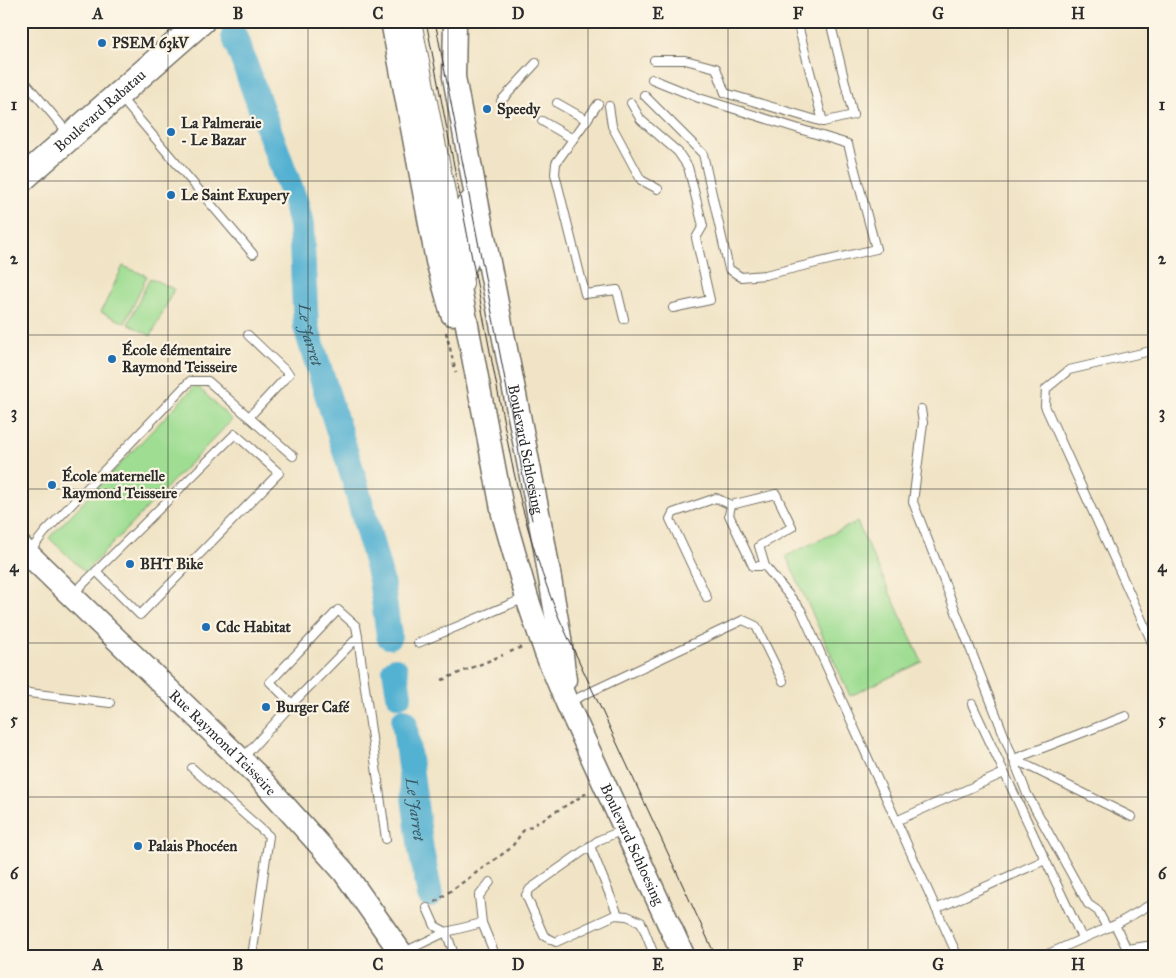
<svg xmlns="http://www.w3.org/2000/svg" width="1176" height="978" font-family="'IM FELL Great Primer',serif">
<rect width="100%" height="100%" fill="#fcf5e5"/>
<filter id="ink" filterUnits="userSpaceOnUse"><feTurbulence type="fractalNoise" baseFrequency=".02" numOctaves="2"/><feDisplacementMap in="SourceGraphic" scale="10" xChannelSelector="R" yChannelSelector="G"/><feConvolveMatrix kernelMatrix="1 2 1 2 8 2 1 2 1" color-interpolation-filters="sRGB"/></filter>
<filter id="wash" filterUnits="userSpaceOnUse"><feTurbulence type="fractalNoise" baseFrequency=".0096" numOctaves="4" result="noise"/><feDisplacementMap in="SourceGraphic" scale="20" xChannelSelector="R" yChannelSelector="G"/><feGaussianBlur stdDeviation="1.12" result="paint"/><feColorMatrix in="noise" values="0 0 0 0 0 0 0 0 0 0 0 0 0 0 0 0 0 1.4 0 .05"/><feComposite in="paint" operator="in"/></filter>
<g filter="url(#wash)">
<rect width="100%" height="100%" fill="#f1e4c6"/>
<!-- green -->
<g fill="#9edd92" stroke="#64845e">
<polygon points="123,266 147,276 125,323 101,312"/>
<polygon points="150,278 174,289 151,336 128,324"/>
<polygon points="196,385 232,420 85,572 49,538"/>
<polygon points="857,522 922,662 850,696 786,556"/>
</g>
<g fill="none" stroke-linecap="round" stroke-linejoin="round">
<!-- river -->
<g stroke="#53b1d2" stroke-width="26">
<path id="s1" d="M234 35 296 204 301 226 306 327 354 479 381 580 389 636"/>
<polyline points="395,670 399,695"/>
<path id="s2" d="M404 721 421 850 430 895"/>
</g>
</g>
</g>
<g filter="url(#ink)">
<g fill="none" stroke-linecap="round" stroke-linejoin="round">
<defs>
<g id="lane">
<polyline points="816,21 798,25 823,122"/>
<polyline points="654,60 685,60 716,68 725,93 823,122 853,115 830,21"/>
<polyline points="21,77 68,133"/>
<polyline points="644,95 703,154 729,269 741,277 765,275 876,249 848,144 699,98 652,79"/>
<polyline points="121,98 253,254"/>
<polyline points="501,101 536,63"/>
<polyline points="557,103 587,120"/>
<polyline points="631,103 641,120 678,152 688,167 703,226 696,238 710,300 673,308"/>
<polyline points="598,104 556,163 555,174 585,294 617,290 624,319"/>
<polyline points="609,106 612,126 641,180 658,189"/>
<polyline points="542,121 573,139"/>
<polyline points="248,335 289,374 249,417"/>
<polyline points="1155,350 1069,370 1046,389 1045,406 1155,649"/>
<polyline points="921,409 923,423 913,502 1027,794 1088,904 1098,911 1107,928 1115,925 1155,902"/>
<polyline points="29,552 45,532 190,381 208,381 293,456"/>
<polyline points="765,566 753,566 729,515 731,505 776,494 792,527 759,546 765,566 801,610 958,957"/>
<polyline points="73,594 235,434 279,473 140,615 96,571"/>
<polyline points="707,598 670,519 673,513 716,498 731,505"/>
<polyline points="358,637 386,839"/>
<polyline points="418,643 525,598"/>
<polyline points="21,692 110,703"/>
<polyline points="569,702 743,620 756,626 783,681"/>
<polyline points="972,704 1082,938"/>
<polyline points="243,758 292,704 358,637 356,626 338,610 270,682 292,704"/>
<polyline points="1014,759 1132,817"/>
<polyline points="1014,759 1126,716"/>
<polyline points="192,768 269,836 252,957"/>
<polyline points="896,821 1004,773"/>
<polyline points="623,830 599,840 530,889 526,895 544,936 556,942 615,915 627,916 641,922 655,957"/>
<polyline points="590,846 618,915"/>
<polyline points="427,908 435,926 446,932 455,957"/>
<polyline points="936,909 1045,860"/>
<polyline points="482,923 496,957"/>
<polyline points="1115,925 1131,957"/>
<polyline points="1128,949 1146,946 1155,948"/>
<polyline points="404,952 446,932 482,923 479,896 490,882"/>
<polyline points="1041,957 1107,928"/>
</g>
<g id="secondary">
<polyline points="392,21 437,261 452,314"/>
<path id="s3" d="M455 21 454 77 476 196 458 215 467 261 459 283 503 514 527 598 546 653 567 703 684 957"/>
<path id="s4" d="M476 196 544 543 560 638 565 680"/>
<path id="s5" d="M21 547 258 776 344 872 404 957"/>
</g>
<g id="primary">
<path id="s6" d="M21 180 202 21"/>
</g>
<polyline id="highway" points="409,32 459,283"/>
</defs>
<!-- lane casing -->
<use href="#lane" stroke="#706c61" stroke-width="10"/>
<!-- secondary casing -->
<use href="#secondary" stroke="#706c61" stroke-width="25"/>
<!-- primary casing -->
<use href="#primary" stroke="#706c61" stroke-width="28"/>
<!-- highway casing -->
<use href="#highway" stroke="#706c61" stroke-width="30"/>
<!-- path -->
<g stroke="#706c61" stroke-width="2.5" stroke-dasharray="4 4" stroke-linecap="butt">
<polyline points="446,332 456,373"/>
<polyline points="510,652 524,646"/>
<polyline points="442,680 503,655"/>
<polyline points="435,902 511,848 523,831 587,793"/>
</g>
<!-- lane -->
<use href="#lane" stroke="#fff" stroke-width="8"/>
<!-- secondary -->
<use href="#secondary" stroke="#fff" stroke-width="22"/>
<!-- primary -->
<use href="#primary" stroke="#fff" stroke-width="25"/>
<!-- highway -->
<use href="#highway" stroke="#fff" stroke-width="28"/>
<!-- tram -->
<g stroke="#2b2b2b" stroke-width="1">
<path d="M426 21 507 439C519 501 535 560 559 618L716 957"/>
<polyline points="435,21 516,436 523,477 532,520"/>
</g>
</g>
</g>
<!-- grid -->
<path fill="none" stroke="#2b2b2b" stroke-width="1" stroke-opacity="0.55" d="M168 21V957M308 21V957M448 21V957M588 21V957M728 21V957M868 21V957M1008 21V957M21 181H1155M21 335H1155M21 489H1155M21 643H1155M21 797H1155"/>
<!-- markers -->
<g fill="#1f6fb2" stroke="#fcf5e5" stroke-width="2">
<circle cx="102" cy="43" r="5"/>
<circle cx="487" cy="109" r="5"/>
<circle cx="171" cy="132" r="5"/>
<circle cx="171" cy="195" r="5"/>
<circle cx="112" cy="359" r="5"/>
<circle cx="52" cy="485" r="5"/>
<circle cx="130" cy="564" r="5"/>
<circle cx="206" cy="627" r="5"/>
<circle cx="266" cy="707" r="5"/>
<circle cx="138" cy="846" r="5"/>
</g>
<g text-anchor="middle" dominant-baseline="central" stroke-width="4.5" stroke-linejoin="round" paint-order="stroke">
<!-- poi labels -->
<g font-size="15" font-weight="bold" fill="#2b2b2b" stroke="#fcf5e5" text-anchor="start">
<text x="112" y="43">PSEM 63kV</text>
<text x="497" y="109">Speedy</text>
<text x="181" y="123">La Palmeraie<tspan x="181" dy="17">- Le Bazar</tspan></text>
<text x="181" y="195">Le Saint Exupery</text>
<text x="122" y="350">École élémentaire<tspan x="122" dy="17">Raymond Teisseire</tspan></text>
<text x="62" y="476">École maternelle<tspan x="62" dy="17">Raymond Teisseire</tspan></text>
<text x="140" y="564">BHT Bike</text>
<text x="216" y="627">Cdc Habitat</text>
<text x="276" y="707">Burger Café</text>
<text x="148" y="846">Palais Phocéen</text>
</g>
<!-- street labels -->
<g font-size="15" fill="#2b2b2b" stroke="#fcf5e5">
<text stroke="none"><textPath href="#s6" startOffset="105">Boulevard Rabatau</textPath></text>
<text stroke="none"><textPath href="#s4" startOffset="258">Boulevard Schloesing</textPath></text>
<text stroke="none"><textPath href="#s5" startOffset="281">Rue Raymond Teisseire</textPath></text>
<text stroke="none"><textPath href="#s3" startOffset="864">Boulevard Schloesing</textPath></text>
</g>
<!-- water labels -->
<g font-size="16" font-style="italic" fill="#395a65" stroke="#fcf5e5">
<text stroke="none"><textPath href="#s1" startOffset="312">Le Jarret</textPath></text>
<text stroke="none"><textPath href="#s2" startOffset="89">Le Jarret</textPath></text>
</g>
</g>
<!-- margin -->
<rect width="1176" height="978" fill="none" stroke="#fcf5e5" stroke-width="55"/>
<rect x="28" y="28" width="1120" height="922" fill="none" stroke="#2b2b2b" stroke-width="2"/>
<g font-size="16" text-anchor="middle" font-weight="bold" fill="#2b2b2b">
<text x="98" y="19">A</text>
<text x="238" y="19">B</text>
<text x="378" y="19">C</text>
<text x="518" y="19">D</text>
<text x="658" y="19">E</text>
<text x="798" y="19">F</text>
<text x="938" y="19">G</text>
<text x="1078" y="19">H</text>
<text x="14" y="110">1</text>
<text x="1162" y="110">1</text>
<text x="14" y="264">2</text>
<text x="1162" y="264">2</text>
<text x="14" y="418">3</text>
<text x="1162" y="418">3</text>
<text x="14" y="572">4</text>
<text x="1162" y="572">4</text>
<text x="14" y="725">5</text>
<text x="1162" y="725">5</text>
<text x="14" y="879">6</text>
<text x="1162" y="879">6</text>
<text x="98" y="970">A</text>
<text x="238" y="970">B</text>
<text x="378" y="970">C</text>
<text x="518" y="970">D</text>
<text x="658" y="970">E</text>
<text x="798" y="970">F</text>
<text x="938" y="970">G</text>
<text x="1078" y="970">H</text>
</g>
</svg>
